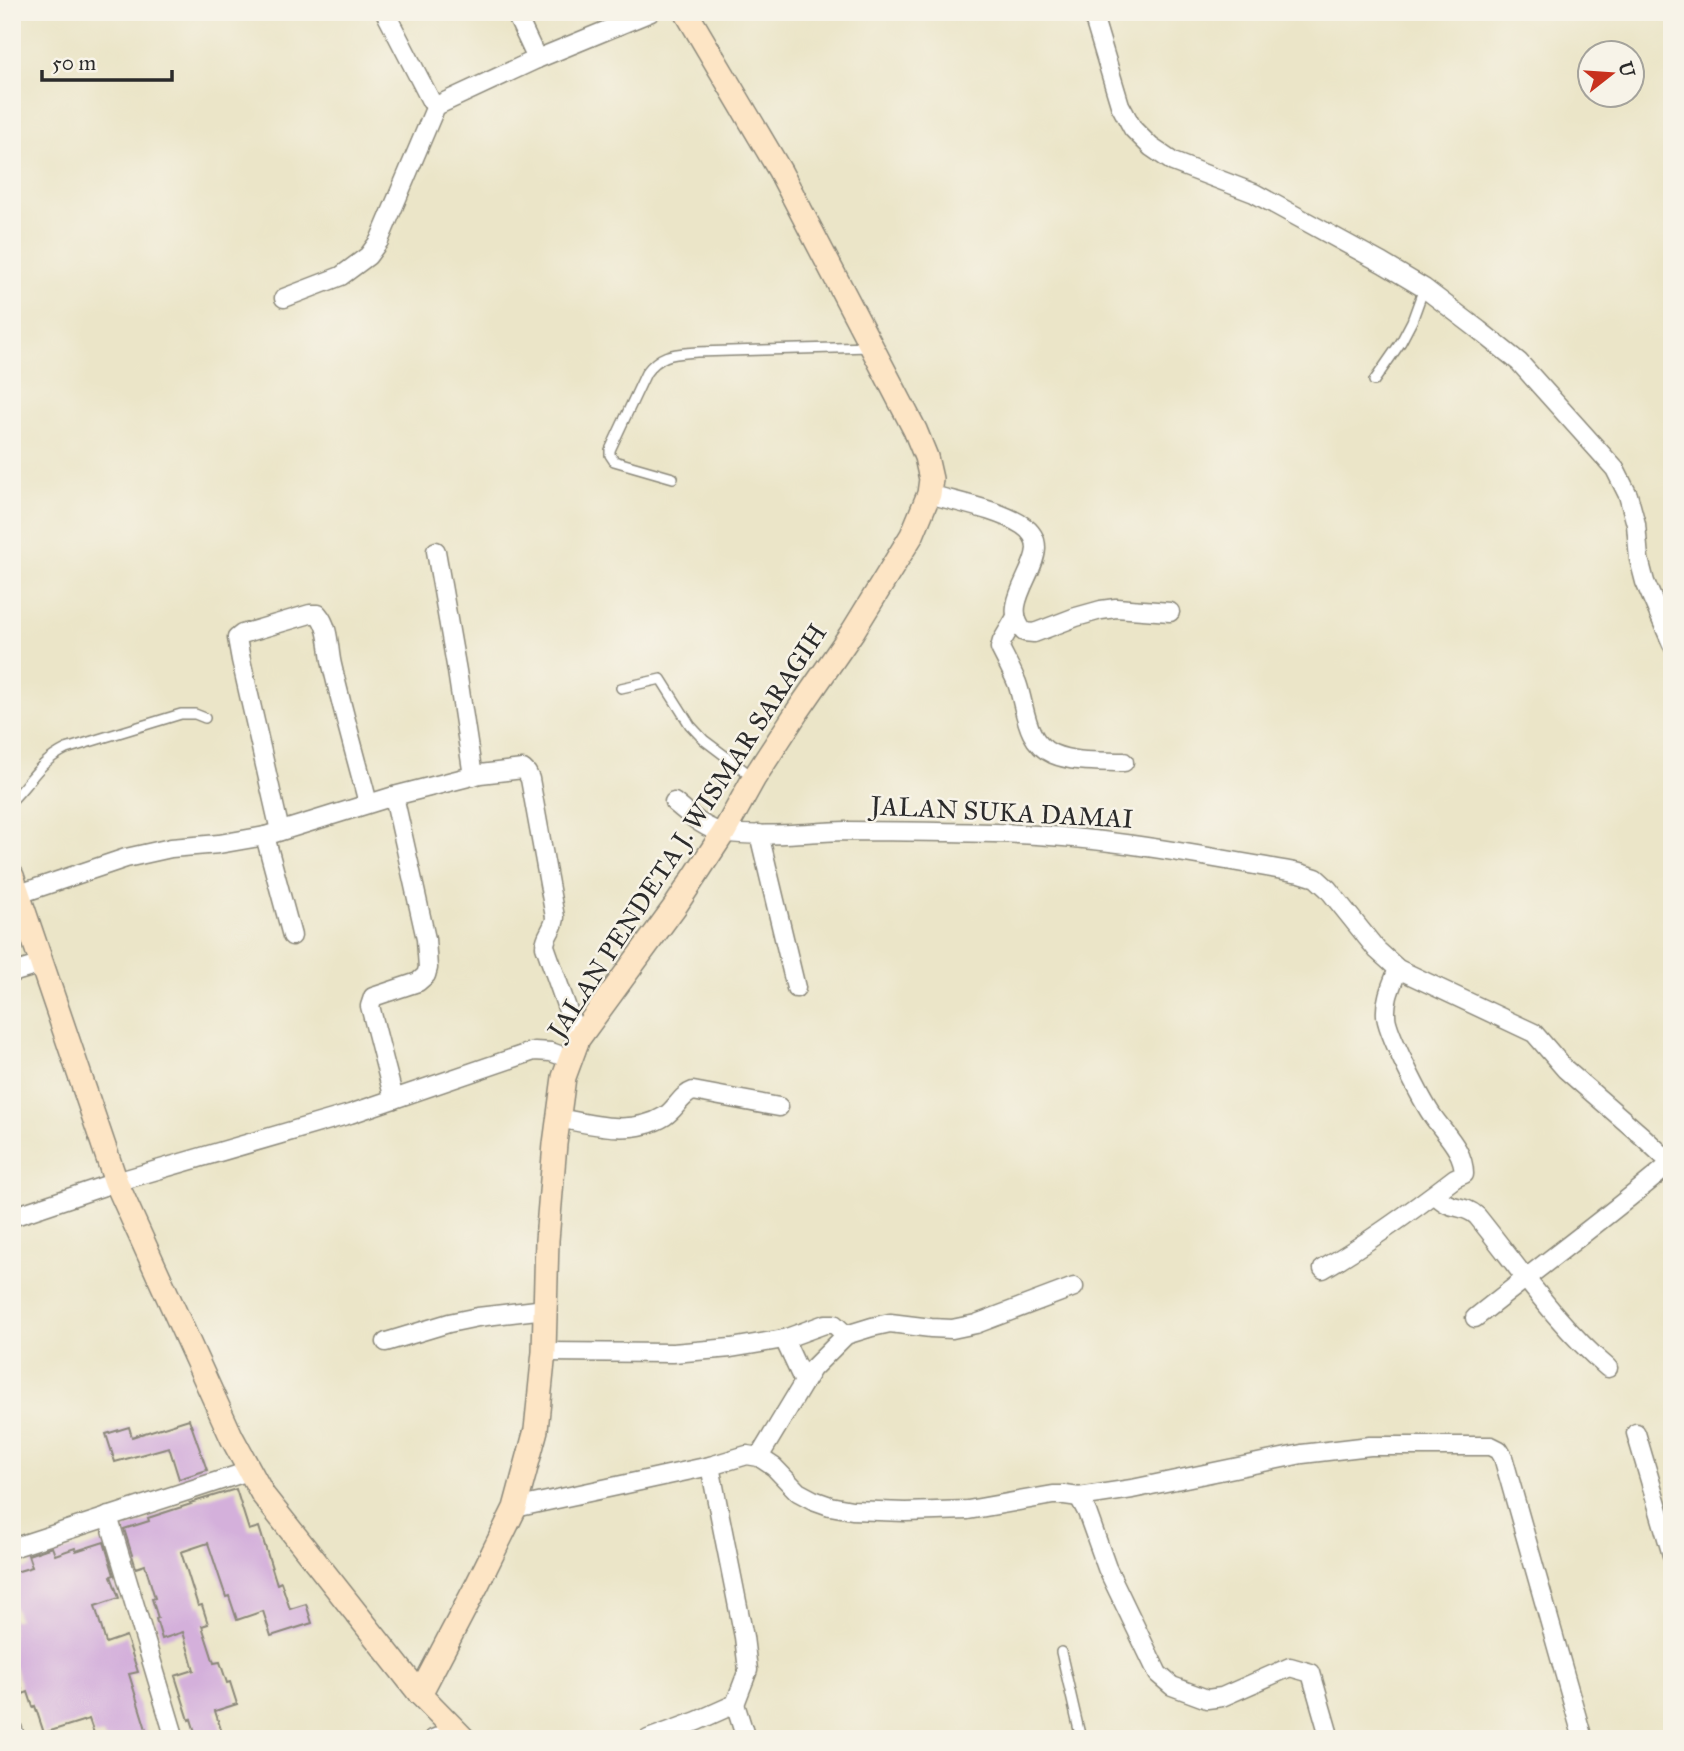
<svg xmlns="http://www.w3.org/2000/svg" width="1684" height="1751" font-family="'IM FELL Great Primer',serif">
<rect width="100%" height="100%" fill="#f7f3e8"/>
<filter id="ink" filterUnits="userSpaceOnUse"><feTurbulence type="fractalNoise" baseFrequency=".0143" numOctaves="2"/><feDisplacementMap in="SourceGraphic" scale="14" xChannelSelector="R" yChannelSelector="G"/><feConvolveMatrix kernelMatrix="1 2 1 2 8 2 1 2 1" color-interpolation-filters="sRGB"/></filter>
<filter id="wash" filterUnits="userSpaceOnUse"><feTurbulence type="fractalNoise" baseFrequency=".00686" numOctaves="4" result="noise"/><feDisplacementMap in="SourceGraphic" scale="28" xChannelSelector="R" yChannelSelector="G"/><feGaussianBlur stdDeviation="1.57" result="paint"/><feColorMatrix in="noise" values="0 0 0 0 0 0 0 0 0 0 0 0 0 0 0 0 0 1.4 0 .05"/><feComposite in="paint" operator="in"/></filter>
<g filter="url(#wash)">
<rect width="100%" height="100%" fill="#ebe5c8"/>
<g id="blocks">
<!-- building -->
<g fill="#d4b0db">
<polygon points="189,1419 207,1470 179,1479 169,1447 115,1462 106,1434 129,1427 132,1437"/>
<polygon points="236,1489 249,1530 259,1527 277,1584 281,1582 290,1609 306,1604 312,1623 271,1636 263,1611 237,1620 229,1596 226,1597 208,1543 181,1552 198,1606 202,1605 208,1624 202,1626 214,1663 220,1662 227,1683 230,1682 237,1704 215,1711 224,1739 197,1739 191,1719 189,1720 175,1676 194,1670 183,1632 162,1639 156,1619 158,1618 152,1599 155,1598 145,1565 136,1568 124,1529 149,1521 148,1518 191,1504 190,1503"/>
<polygon points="104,1542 114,1575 111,1576 119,1598 95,1606 106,1643 126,1636 138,1672 129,1674 149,1739 105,1739 103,1734 95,1736 89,1719 44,1733 35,1706 33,1707 28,1692 23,1694 15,1667 12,1668 12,1621 19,1619 12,1599 12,1573 32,1567 28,1555 52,1547 55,1555 75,1548 76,1551"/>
</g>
</g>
</g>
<g filter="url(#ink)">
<use href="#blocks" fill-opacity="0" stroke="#8b887a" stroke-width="2"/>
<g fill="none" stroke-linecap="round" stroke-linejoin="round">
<defs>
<g id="lane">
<polyline points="1374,381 1401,342 1412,321 1424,288"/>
<path d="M673 478 614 461 610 455V450L646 373C661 353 674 354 697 352L871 347"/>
<polyline points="621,688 661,679 690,725 704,740 753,777"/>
<path d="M12 800C33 779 38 763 66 749L181 714H195L205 718"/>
<polyline points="1061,1652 1081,1739"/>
</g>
<g id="street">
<polyline points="385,12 431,101 436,106 537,59 651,12"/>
<polyline points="515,12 537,59"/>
<polyline points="1092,12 1120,105 1133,129 1151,147 1173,162 1254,193 1382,263 1424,288 1479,330 1519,362 1615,469 1628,495 1636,524 1639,559 1645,582 1672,644"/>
<polyline points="284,298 341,276 368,256 379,241 436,106"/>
<path d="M929 494C956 502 999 510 1022 525 1065 553 992 597 1024 632L1034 633 1076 617 1101 610 1116 608 1170 612"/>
<polyline points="436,551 457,671 473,776"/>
<path d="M1016 617 1002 641 1000 648C1006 660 1012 671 1017 683 1026 708 1025 742 1053 754 1074 763 1101 761 1124 762"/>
<polyline points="394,796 426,939 428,968 426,975 418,982 373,997 370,1006 394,1099"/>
<path d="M674 802C689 814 704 829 723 832 759 838 808 832 845 831 895 831 945 832 994 833 1098 835 1198 855 1300 873L1316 878 1328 889 1377 950 1398 969 1534 1033 1565 1069 1642 1136 1672 1164"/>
<path d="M280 831 241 660 237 638 242 634 310 614H318C330 628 328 648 332 665 343 712 356 757 368 803"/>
<polyline points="759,834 796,988"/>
<polyline points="265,836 292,936"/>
<path d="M19 894 126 858 171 848 219 844 265 836 394 796 480 774 523 769 527 773 530 779 555 917C555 928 545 935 545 946L578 1039"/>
<polyline points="12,973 42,964"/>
<path d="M559 1118C593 1125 633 1136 665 1116 676 1109 681 1095 693 1091L779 1107"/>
<path d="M1435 1194C1452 1213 1461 1202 1477 1216 1519 1268 1557 1325 1608 1368"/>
<polyline points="12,1217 116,1182 350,1114 534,1051 551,1052 570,1059"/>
<path d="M1323 1269C1371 1241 1412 1211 1455 1178L1464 1174C1464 1151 1446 1135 1434 1118 1423 1103 1386 1031 1386 1015 1385 998 1392 985 1398 969"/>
<path d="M1475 1318C1540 1266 1608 1217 1671 1163"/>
<polyline points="784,1339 804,1382"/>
<polyline points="386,1342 449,1323 478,1317 545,1309"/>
<polyline points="544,1352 673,1353 731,1348 784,1339 825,1324 834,1324 846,1335"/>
<polyline points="1636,1433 1672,1555"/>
<polyline points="759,1457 812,1369 846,1335 872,1327 890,1323 931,1328 952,1329 976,1324 1074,1287"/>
<polyline points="1079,1497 1087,1512 1107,1568 1158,1674 1172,1686 1207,1699 1222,1697 1290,1667 1311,1673 1330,1739"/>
<polyline points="515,1508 710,1466 747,1455 759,1457 774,1467 798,1492 813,1500 830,1506 852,1510 905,1512 968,1510 1053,1495 1065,1495 1079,1497 1132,1489 1302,1454 1370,1446 1491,1446 1499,1450 1503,1457 1583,1739"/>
<polyline points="108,1516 175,1739"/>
<polyline points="12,1548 249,1471"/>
<polyline points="735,1704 746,1739"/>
<polyline points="12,1727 16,1739"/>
<polyline points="433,1739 455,1730"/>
<polyline points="648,1739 697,1721 735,1704 748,1670 744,1637 710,1466"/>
</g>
<g id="secondary">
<polyline points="12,876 116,1182 232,1438 263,1495 420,1694 464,1739"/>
<polyline points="420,1694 477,1585 515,1508 536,1430 544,1352 547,1240 555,1144 564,1077 578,1039 676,905 724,832 754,778 797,712 853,631 912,535 929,494 931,479 926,457 915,430 780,171 686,12"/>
</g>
</defs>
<!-- lane casing -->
<use href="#lane" stroke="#8b887a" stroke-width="12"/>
<!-- street casing -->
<use href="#street" stroke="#8b887a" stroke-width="21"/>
<!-- secondary casing -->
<use href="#secondary" stroke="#8b887a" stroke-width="26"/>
<!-- lane -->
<use href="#lane" stroke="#fff" stroke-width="9"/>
<!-- street -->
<use href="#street" stroke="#fff" stroke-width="18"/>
<!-- secondary -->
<use href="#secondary" stroke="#fde5c5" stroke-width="23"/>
</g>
</g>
<g text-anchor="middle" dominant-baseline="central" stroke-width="5" stroke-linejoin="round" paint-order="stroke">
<!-- street labels -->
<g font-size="26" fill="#2b2b2b" stroke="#f7f3e8">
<text transform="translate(1002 812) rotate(3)">JALAN SUKA DAMAI</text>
<text transform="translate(687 831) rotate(-57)">JALAN PENDETA J. WISMAR SARAGIH</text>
</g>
</g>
<!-- margin -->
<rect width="1684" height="1751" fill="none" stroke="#f7f3e8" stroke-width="42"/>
<!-- north arrow -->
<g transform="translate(1611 74) rotate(73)"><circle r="33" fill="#f7f3e8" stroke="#a5a39c" stroke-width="2"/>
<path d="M0-5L12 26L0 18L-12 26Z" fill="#c8321e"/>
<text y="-10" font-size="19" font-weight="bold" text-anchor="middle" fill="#2b2b2b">U</text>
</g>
<!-- scale -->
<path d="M42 70v10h130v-10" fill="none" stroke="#2b2b2b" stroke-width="3.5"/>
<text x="52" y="70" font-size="21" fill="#2b2b2b" stroke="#f7f3e8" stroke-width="5" paint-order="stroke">50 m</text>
</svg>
